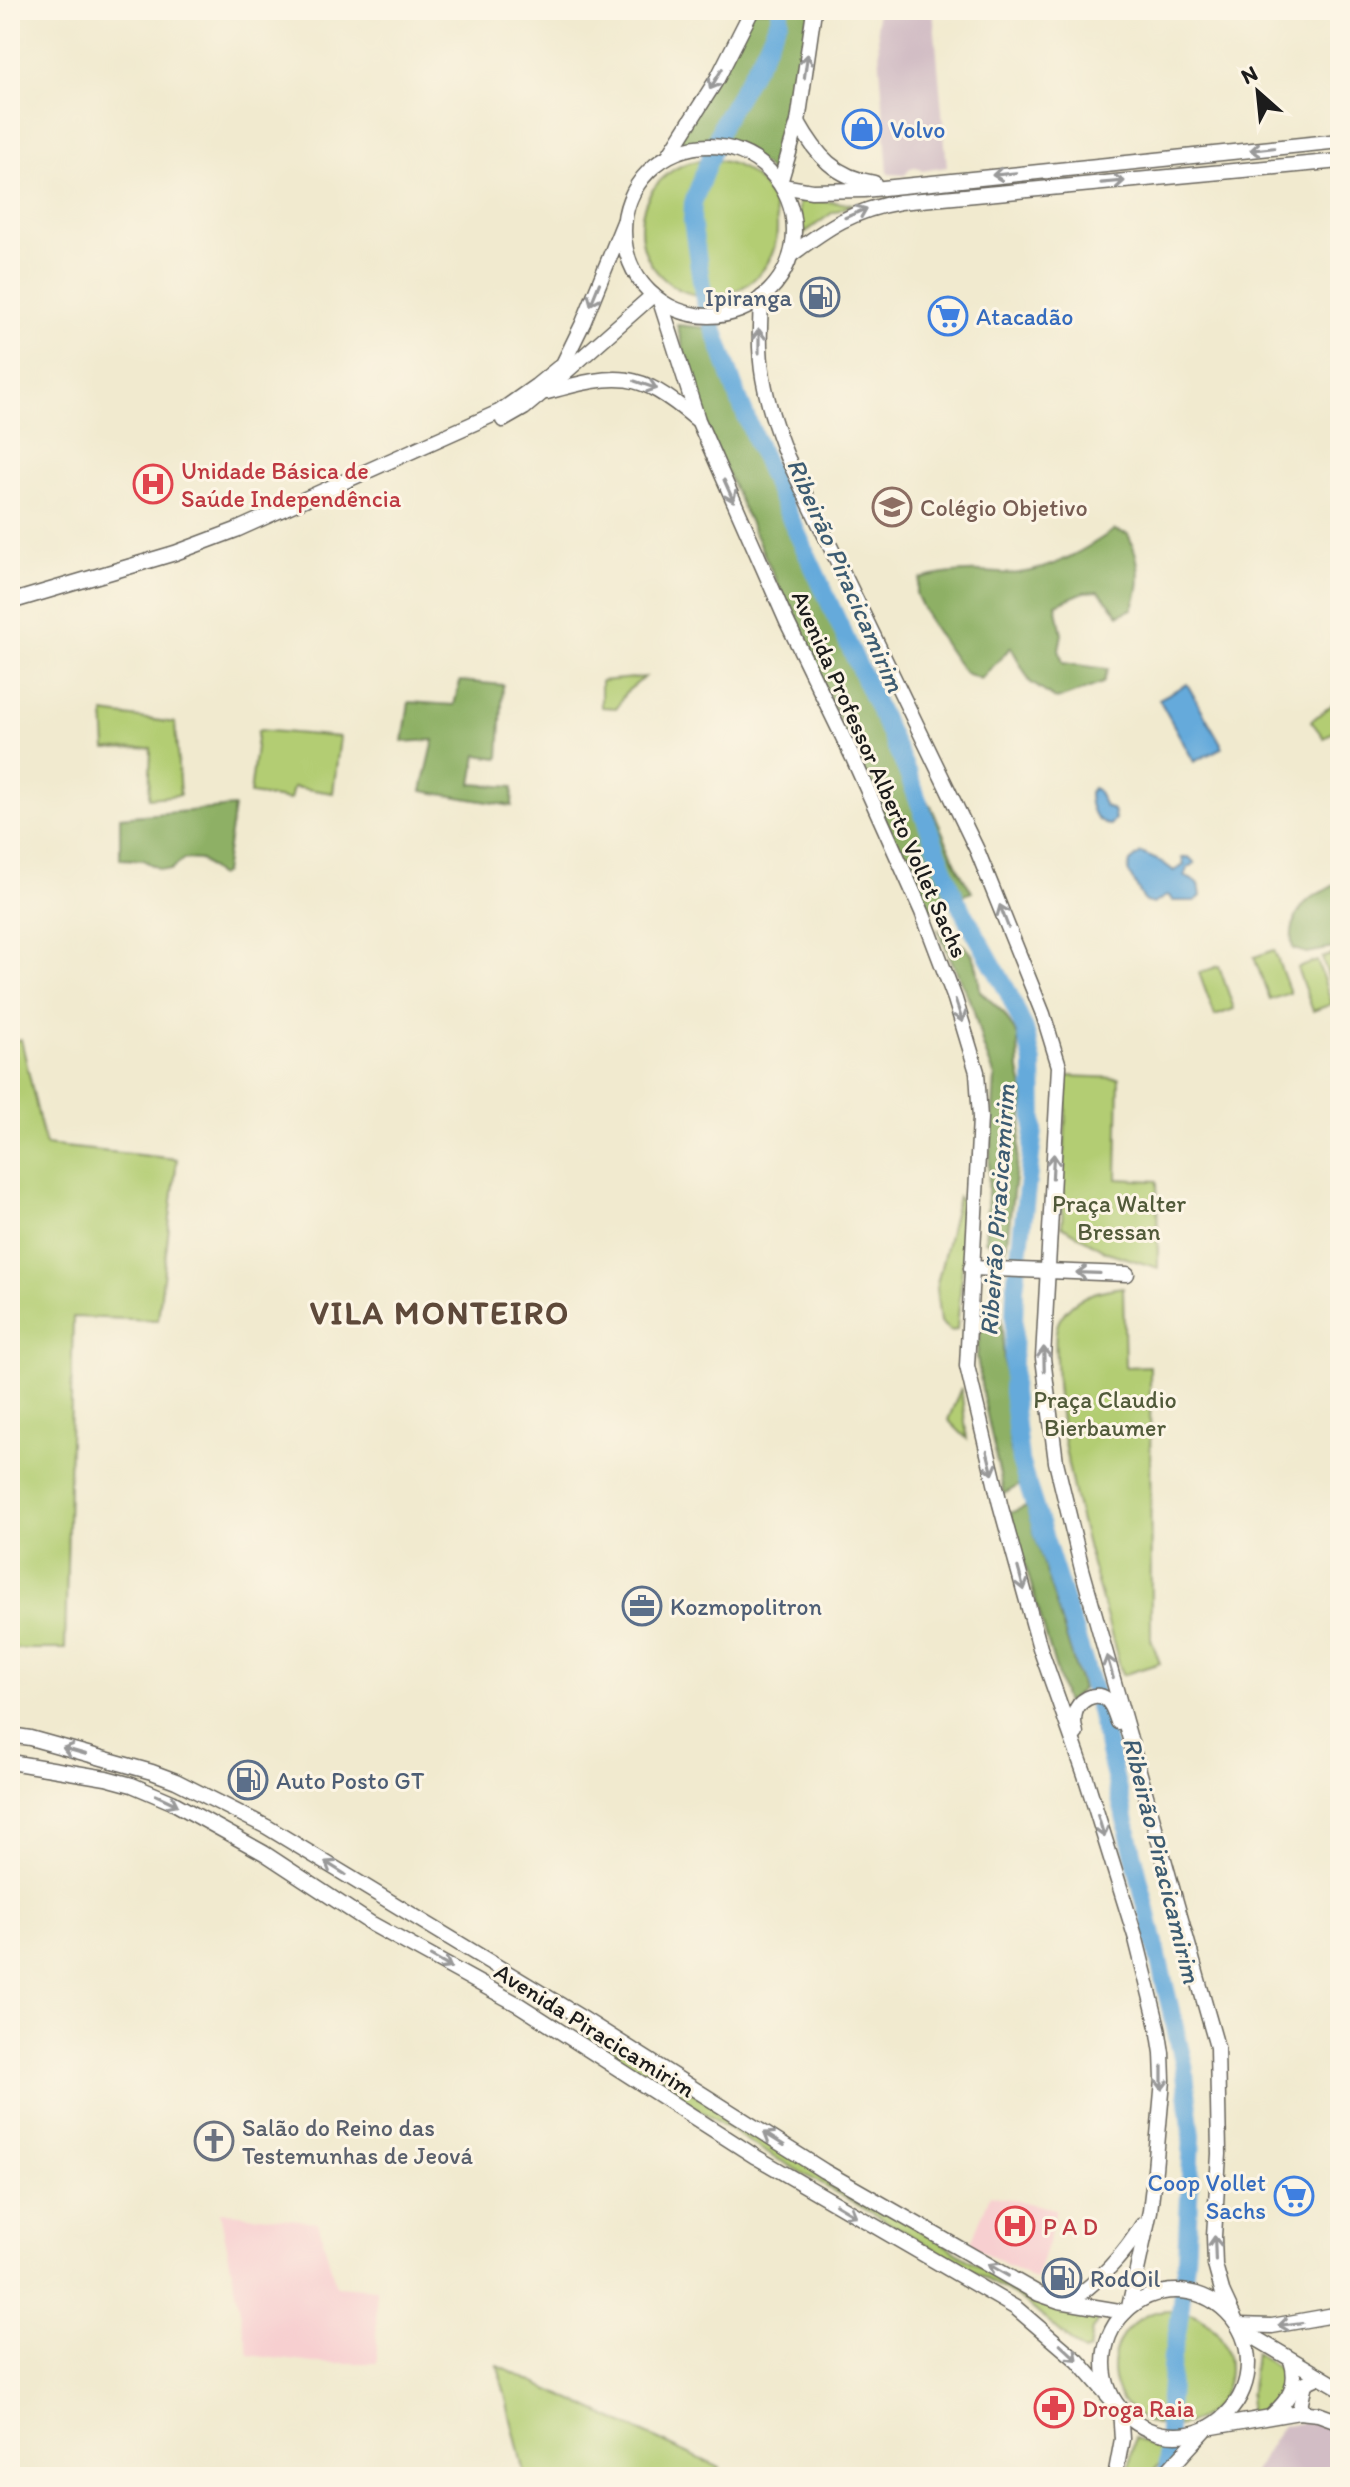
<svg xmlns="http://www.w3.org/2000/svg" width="1350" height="2487" font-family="Itim,sans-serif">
<rect width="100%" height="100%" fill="#fcf5e5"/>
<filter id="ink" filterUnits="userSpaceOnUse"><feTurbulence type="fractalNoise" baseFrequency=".0125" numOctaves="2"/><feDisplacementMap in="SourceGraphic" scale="16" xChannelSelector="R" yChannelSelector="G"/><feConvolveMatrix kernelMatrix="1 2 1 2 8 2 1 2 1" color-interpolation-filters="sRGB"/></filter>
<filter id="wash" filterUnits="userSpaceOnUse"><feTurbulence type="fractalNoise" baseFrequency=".006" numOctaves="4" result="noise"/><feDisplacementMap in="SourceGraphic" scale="32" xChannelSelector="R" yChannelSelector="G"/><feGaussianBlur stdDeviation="1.8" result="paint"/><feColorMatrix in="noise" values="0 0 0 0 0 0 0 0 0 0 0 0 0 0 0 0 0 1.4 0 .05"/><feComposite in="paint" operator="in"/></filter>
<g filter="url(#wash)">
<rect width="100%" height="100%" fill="#f1eacf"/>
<!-- built -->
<g fill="#f7cfd0">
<polygon points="990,2195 1056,2209 1048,2243 1035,2280 970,2245"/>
<polygon points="220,2212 318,2222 336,2286 376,2289 377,2363 313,2363 249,2355"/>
</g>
<!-- industrial -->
<g fill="#d2bdc5">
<polygon points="876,10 933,10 947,167 922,171 918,168 910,168 905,175 888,174"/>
<polygon points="1313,2422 1340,2435 1339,2477 1251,2477 1282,2425"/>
</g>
<!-- green -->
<g fill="#b3cd73" stroke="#687448" stroke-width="2">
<circle cx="709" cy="228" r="68"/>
<polygon points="799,199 853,204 832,213 799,237"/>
<polygon points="645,677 625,693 617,708 601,707 601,681"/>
<polygon points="1340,699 1340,726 1324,738 1311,721"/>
<polygon points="104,713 175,723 180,795 149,798 151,748 106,749"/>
<polygon points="258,730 340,737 333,793 293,787 290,800 250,794"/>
<polygon points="1274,950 1290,993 1270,1000 1254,957"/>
<polygon points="1340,952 1340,1000 1337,1001 1322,958"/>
<polygon points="1317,961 1332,1004 1313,1011 1297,968"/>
<polygon points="1219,966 1234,1009 1215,1016 1199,973"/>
<polygon points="21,1039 45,1145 177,1159 158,1320 73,1317 65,1649 10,1649 10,1042"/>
<polygon points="1067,1076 1119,1078 1117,1179 1157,1181 1158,1268 1107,1252 1062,1226"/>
<polygon points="958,1197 967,1209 957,1330 950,1331 940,1322 936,1288"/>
<path d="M1123 1287 1125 1367 1150 1366 1151 1639 1160 1663 1122 1675C1096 1572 1059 1469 1056 1362 1056 1349 1053 1331 1060 1319 1073 1296 1098 1290 1123 1287Z"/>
<polygon points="961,1388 967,1439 948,1420"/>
<path d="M586 2028 1031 2297C1053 2307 1070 2311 1093 2313L1097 2322 1092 2330 1089 2350 1083 2352 1023 2300 762 2150 581 2034Z"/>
<circle cx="1171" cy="2368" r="58"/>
<path d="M1255 2352 1288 2376C1284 2400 1270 2409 1248 2417Z"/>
<polygon points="498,2366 720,2468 714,2477 525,2477"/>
<polygon points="1135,2437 1152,2447 1164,2449 1163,2461 1147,2477 1127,2477"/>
</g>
<!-- forest -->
<g fill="#8eb065" stroke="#556640" stroke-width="2">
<polygon points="752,10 814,10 780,183 765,166 746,153 703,146 668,156"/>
<path d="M677 325 710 328C763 479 834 623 901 768L931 806 958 868 972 892 926 910 702 418Z"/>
<path d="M1114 530 1128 534C1140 558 1143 584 1132 609L1119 615 1099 591 1084 592 1056 604 1062 634 1059 649 1063 663 1108 669 1103 683 1057 700 1030 682 1011 647 981 679 965 673 955 660 929 621 916 594 920 579C940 574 962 571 982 572 994 572 1006 575 1019 573 1052 570 1086 549 1114 530Z"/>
<polygon points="460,681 503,685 499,758 477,755 472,784 513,787 512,806 422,791 434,740 403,742 409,702 454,705"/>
<polygon points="234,807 224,873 219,876 201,860 184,859 171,870 160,869 143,860 120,859 120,817"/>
<path d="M1340 880V947L1307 953 1293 949C1288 929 1298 903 1318 894 1327 889 1332 888 1340 880Z"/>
<path d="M938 930C973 951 976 948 980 991L1004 1013 1018 1037 1019 1070 1025 1097 1006 1249 985 1241 995 1077 983 1046 973 1008Z"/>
<polygon points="982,1311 1001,1316 1010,1452 1021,1484 1004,1494 983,1396 977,1356"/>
<polygon points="1026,1506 1082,1689 1066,1704 1010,1513"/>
</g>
<!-- water -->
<g fill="#65aadb" stroke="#40637c" stroke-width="2">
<polygon points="1187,684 1223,747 1194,762 1159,699"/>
<path d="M1093 788 1097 790 1105 806 1113 810 1115 819 1110 825C1094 823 1089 807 1089 793Z"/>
<polygon points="1141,853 1162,862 1174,871 1184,865 1182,858 1189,857 1195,863 1188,868 1185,876 1199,884 1201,896 1195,901 1173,901 1168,895 1153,904 1145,902 1128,871 1130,862"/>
</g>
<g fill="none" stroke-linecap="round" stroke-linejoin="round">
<!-- river -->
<polyline stroke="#65aadb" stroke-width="18" points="780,10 780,18 761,57 723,122 693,203 692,221 704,300 737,395 770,474 906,769 956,899 1007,990 1025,1030 1033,1063 1034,1130 1015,1288 1012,1392 1020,1461 1097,1702 1184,2065 1192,2136 1186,2260 1178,2329 1172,2357 1168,2411 1168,2477"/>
</g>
</g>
<g filter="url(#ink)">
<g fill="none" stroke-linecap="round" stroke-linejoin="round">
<defs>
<g id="secondary">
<path d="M798 122C817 156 835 177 874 183"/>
<circle cx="709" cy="231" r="85"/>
<polyline points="669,155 717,79 752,10"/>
<polyline points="780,183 798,122 814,10"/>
<polyline points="782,186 812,191 864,190 1340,141"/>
<path d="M791 255C828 227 853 210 900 202L1340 161"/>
<path d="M762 297C755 360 764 399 787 457L977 850 1043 1014 1059 1066 1043 1358 1056 1462 1082 1569 1217 2047 1219 2154 1214 2236 1215 2265 1223 2294 1236 2322"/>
<polyline points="660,301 698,420 787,622 853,758 922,912 955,999 977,1072 980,1118 967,1366 1000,1504 1040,1648 1085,1775 1136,1939 1158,2027 1162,2053 1163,2080 1155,2169 1150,2211 1129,2307"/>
<path d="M547 392C619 373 637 369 696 419"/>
<polyline points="503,420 524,408 542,393 653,295"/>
<polyline points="10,602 175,553 236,530 499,412 536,386 563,364 583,323 624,222"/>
<polyline points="971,1268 1127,1274"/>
<path d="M1076 1733C1074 1726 1073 1720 1075 1713 1078 1701 1095 1690 1106 1699 1113 1704 1115 1714 1118 1722"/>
<polyline points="10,1735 30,1738 152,1772 176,1781 267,1827 582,2018 824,2171 1039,2294 1059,2301 1125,2312"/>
<polyline points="10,1762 106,1778 132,1785 172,1802 264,1853 372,1924 519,2005 756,2157 1016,2308 1078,2361 1118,2407"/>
<circle cx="1176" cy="2363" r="72"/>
<path d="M1069 2302C1099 2281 1123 2257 1142 2225"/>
<polyline points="1238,2325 1272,2326 1340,2314"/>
<polyline points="1240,2329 1340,2388"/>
<polyline points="1299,2412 1305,2383 1320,2376"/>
<path d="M1271 2416C1289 2400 1299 2385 1291 2360"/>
<polyline points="1213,2427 1299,2412 1318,2414 1340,2422"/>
<polyline points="1115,2477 1122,2439 1120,2409"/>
<polyline points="1162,2477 1205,2430"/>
</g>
</defs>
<!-- secondary casing -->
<use href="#secondary" stroke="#67645b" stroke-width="17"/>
<!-- secondary -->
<use href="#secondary" stroke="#fff" stroke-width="14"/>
</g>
<!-- one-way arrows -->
<defs><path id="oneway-shaft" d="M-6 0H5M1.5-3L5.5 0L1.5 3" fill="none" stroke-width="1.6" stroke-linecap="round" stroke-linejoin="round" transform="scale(2)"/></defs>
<g stroke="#999">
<use href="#oneway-shaft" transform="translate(806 66) rotate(-82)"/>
<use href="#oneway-shaft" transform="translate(716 79) rotate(121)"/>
<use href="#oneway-shaft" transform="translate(1262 149) rotate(174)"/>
<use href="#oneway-shaft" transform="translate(1004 174) rotate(174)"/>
<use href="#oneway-shaft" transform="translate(1113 182) rotate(-5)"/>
<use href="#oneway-shaft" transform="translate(856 213) rotate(-23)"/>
<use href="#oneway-shaft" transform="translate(595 294) rotate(112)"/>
<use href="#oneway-shaft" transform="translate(759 341) rotate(-90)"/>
<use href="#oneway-shaft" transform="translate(646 385) rotate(19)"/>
<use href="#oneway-shaft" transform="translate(729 491) rotate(66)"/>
<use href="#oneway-shaft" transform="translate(1004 916) rotate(-111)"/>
<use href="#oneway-shaft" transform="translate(959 1011) rotate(72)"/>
<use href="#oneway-shaft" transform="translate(1053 1166) rotate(-87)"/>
<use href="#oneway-shaft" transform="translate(1088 1273) rotate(-178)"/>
<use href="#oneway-shaft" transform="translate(1044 1359) rotate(-91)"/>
<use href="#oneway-shaft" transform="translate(990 1463) rotate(76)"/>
<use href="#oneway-shaft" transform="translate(1021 1579) rotate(75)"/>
<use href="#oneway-shaft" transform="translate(1110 1667) rotate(-106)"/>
<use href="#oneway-shaft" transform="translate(74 1751) rotate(-164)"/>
<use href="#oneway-shaft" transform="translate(167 1800) rotate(25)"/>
<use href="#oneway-shaft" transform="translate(1101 1826) rotate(73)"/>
<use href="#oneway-shaft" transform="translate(335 1868) rotate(-148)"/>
<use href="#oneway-shaft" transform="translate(441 1962) rotate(29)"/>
<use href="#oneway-shaft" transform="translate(1162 2078) rotate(90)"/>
<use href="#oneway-shaft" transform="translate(774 2139) rotate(-148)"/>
<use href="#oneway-shaft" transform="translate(846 2210) rotate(31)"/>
<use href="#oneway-shaft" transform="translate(1215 2248) rotate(-92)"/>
<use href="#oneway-shaft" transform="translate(998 2270) rotate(-150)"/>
<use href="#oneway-shaft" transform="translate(1290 2324) rotate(173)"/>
<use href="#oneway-shaft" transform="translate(1069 2352) rotate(43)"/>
</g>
</g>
<!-- icons -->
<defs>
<symbol id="shop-ring" viewBox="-11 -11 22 22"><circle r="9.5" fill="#fcf5e5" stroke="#3f7fe0" stroke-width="1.5"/><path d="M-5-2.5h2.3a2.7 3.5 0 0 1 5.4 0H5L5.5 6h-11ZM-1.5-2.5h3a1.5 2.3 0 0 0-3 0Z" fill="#3f7fe0"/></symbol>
<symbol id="fuel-ring" viewBox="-11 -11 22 22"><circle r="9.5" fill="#fcf5e5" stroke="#5c6f8a" stroke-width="1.5"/><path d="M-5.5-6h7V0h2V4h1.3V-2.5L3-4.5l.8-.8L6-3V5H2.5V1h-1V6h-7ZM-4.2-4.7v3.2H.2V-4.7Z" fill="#5c6f8a"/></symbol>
<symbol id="supermarket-ring" viewBox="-11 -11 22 22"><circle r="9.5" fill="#fcf5e5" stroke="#3f7fe0" stroke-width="1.5"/><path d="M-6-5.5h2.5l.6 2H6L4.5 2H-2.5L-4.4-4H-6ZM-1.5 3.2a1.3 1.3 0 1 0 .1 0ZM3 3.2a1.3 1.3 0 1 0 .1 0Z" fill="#3f7fe0"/></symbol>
<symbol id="hospital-ring" viewBox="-11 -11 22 22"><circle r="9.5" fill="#fcf5e5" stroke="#e0444e" stroke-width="1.5"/><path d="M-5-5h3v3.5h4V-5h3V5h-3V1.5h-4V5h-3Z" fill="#e0444e"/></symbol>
<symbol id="university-ring" viewBox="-11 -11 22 22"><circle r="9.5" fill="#fcf5e5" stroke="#8d6e63" stroke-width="1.5"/><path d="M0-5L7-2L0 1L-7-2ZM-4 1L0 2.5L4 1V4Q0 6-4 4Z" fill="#8d6e63"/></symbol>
<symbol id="office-ring" viewBox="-11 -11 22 22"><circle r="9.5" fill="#fcf5e5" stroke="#5c6f8a" stroke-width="1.5"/><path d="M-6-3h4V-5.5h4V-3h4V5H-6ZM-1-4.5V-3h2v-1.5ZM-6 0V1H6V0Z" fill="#5c6f8a"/></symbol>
<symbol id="church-ring" viewBox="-11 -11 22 22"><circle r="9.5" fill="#fcf5e5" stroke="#6b7280" stroke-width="1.5"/><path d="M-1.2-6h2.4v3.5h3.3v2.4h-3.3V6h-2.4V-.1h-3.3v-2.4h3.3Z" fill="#6b7280"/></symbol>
<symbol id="pharmacy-ring" viewBox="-11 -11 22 22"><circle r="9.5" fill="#fcf5e5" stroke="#e0444e" stroke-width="1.5"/><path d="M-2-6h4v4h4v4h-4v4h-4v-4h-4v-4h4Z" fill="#e0444e"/></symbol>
</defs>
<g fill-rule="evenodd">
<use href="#shop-ring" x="840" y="107" width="44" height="44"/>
<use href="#fuel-ring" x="798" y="275" width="44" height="44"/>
<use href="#supermarket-ring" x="926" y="294" width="44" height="44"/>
<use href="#hospital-ring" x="131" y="462" width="44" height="44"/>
<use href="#university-ring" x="870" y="485" width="44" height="44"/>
<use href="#office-ring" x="620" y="1584" width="44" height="44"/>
<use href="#fuel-ring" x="226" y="1758" width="44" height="44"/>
<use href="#church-ring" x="192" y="2119" width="44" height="44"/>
<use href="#supermarket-ring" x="1272" y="2174" width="44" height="44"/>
<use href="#hospital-ring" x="993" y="2204" width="44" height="44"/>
<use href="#fuel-ring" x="1040" y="2256" width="44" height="44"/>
<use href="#pharmacy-ring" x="1032" y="2386" width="44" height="44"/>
</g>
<g text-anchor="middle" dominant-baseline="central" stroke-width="6" stroke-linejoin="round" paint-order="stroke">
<!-- shop labels -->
<g font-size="24" fill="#366cbe" stroke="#fcf5e5" text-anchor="start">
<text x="890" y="129">Volvo</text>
<text x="976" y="316">Atacadão</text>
<text x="1266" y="2182" text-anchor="end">Coop Vollet<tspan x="1266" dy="28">Sachs</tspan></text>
</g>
<!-- service labels -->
<g font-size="24" fill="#4e5e75" stroke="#fcf5e5" text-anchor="start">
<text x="792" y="297" text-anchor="end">Ipiranga</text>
<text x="670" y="1606">Kozmopolitron</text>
<text x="276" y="1780">Auto Posto GT</text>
<text x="1090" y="2278">RodOil</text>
</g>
<!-- health labels -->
<g font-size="24" fill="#be3a42" stroke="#fcf5e5" text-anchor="start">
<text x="181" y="470">Unidade Básica de<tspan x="181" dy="28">Saúde Independência</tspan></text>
<text x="1043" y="2226">P A D</text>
<text x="1082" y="2408">Droga Raia</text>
</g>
<!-- education labels -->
<g font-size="24" fill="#785e54" stroke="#fcf5e5" text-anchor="start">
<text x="920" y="507">Colégio Objetivo</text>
</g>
<!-- street labels -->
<g font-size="24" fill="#1c1c1c" stroke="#fcf5e5">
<text transform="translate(880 774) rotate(66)">Avenida Professor Alberto Vollet Sachs</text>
<text transform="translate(595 2030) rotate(32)">Avenida Piracicamirim</text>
</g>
<!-- park labels -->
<g font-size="24" fill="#515a3a" stroke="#fcf5e5">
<text x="1119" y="1203">Praça Walter<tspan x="1119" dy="28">Bressan</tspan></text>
<text x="1105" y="1399">Praça Claudio<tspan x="1105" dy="28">Bierbaumer</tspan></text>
</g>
<!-- worship labels -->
<g font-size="24" fill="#5b616d" stroke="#fcf5e5" text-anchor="start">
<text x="242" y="2127">Salão do Reino das<tspan x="242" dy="28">Testemunhas de Jeová</tspan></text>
</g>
<!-- water labels -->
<g font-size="26" font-style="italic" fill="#3d5c72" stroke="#fcf5e5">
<text transform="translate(846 575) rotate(66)">Ribeirão Piracicamirim</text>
<text transform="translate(997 1210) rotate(-86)">Ribeirão Piracicamirim</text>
<text transform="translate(1162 1860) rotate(76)">Ribeirão Piracicamirim</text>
</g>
<!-- district labels -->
<g font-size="32" font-weight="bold" letter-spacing="2" fill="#5e493a" stroke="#fcf5e5">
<text x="440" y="1313">VILA MONTEIRO</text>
</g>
</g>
<!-- margin -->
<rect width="1350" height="2487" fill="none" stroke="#fcf5e5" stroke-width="40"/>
<!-- north arrow -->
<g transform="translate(1258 92) rotate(333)" stroke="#fcf5e5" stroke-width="6" paint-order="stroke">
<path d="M0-6L14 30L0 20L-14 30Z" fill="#1c1c1c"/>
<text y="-12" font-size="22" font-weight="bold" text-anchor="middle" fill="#1c1c1c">N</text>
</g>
</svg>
